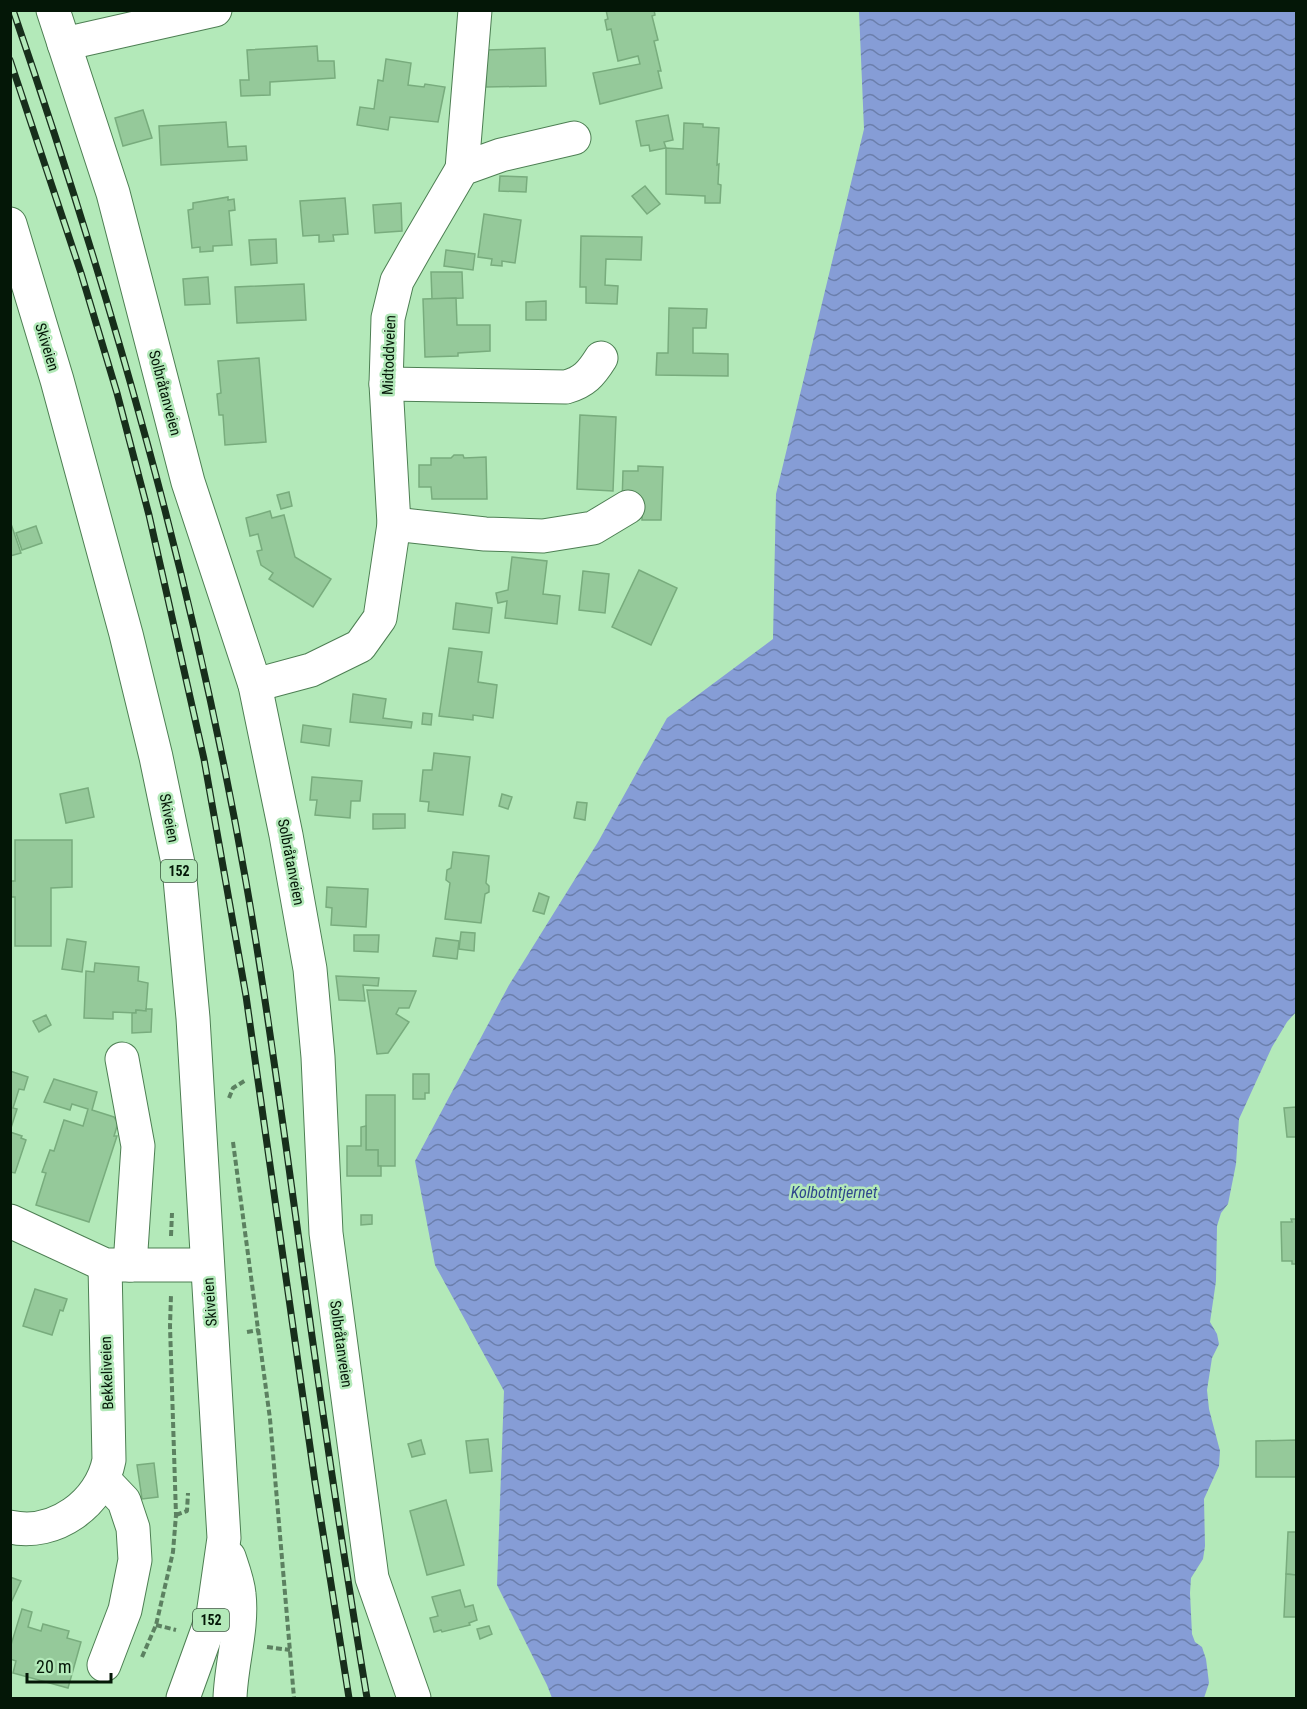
<svg xmlns="http://www.w3.org/2000/svg" width="1307" height="1709" font-family="'Roboto Condensed',sans-serif">
<defs>
<pattern id="water-waves" width="16" height="10" patternUnits="userSpaceOnUse" patternTransform="scale(1.5)"><rect width="16" height="10" fill="#869dd6"/><path d="M0 5q4-4 8 0t8 0" fill="none" stroke="#6b7fac"/></pattern>
</defs>
<rect width="100%" height="100%" fill="#b3e9b9"/>
<!-- water -->
<polygon fill="url(#water-waves)" points="859,11 1296,11 1296,1012 1287,1022 1272,1047 1239,1119 1236,1164 1228,1204 1221,1213 1217,1226 1216,1281 1210,1322 1217,1334 1219,1344 1212,1358 1207,1390 1209,1409 1220,1451 1219,1466 1204,1499 1205,1546 1203,1559 1191,1578 1190,1593 1192,1634 1195,1642 1202,1647 1206,1659 1209,1683 1204,1698 552,1698 547,1685 497,1585 504,1391 435,1265 415,1161 509,985 598,842 667,718 773,639 776,494 864,129"/>
<!-- building -->
<g fill="#95c99a" stroke="#78ac7d" stroke-width="1.5">
<polygon points="606,10 654,10 655,15 652,16 658,40 654,41 661,71 658,71 662,88 600,104 593,73 640,64 638,56 618,61 611,29 607,30 605,20 608,19"/>
<polygon points="317,46 318,61 334,61 335,78 270,82 270,95 241,96 240,80 249,80 247,50"/>
<polygon points="545,48 546,86 486,87 486,50"/>
<polygon points="386,59 411,63 408,85 424,87 425,84 445,87 438,122 390,117 388,130 357,125 360,107 374,109 378,80 383,81"/>
<polygon points="143,110 152,138 123,146 115,118"/>
<polygon points="668,115 673,140 664,142 666,148 650,151 649,145 641,146 636,121"/>
<polygon points="226,122 228,147 246,146 247,160 161,165 159,126"/>
<polygon points="684,123 703,124 703,127 719,128 717,165 719,164 718,184 721,185 720,203 705,203 705,196 666,194 666,148 683,149"/>
<polygon points="500,176 527,177 526,192 499,191"/>
<polygon points="645,186 660,204 647,214 632,196"/>
<polygon points="228,197 228,200 234,199 235,210 229,211 232,245 213,246 213,251 200,252 200,247 192,248 188,210 193,209 193,203"/>
<polygon points="345,198 348,234 333,235 334,241 319,242 319,235 303,236 300,201"/>
<polygon points="401,203 402,231 375,233 373,205"/>
<polygon points="484,214 521,220 515,263 502,261 502,266 491,265 492,259 478,257"/>
<polygon points="581,236 642,237 641,260 606,259 605,285 618,286 617,304 586,303 586,287 580,287"/>
<polygon points="276,239 277,263 251,265 249,240"/>
<polygon points="446,250 475,254 473,270 444,266"/>
<polygon points="431,272 462,272 463,298 432,299"/>
<polygon points="208,277 210,304 185,305 183,279"/>
<polygon points="304,284 306,320 237,323 235,287"/>
<polygon points="456,298 457,325 490,325 490,351 458,353 458,356 425,357 423,299"/>
<polygon points="546,301 546,320 526,320 526,302"/>
<polygon points="669,308 707,309 706,328 693,328 693,353 728,354 728,376 656,375 657,353 668,353"/>
<polygon points="259,358 266,442 225,445 223,415 219,415 217,394 221,393 218,361"/>
<polygon points="580,415 616,417 613,491 577,489"/>
<polygon points="454,455 463,455 464,458 486,457 487,499 432,499 431,487 419,487 419,465 431,465 431,458 451,458"/>
<polygon points="638,466 663,467 661,520 642,520 642,505 622,504 623,471 638,471"/>
<polygon points="289,492 292,506 281,509 277,495"/>
<polygon points="270,511 272,518 284,515 295,557 331,579 313,607 269,579 273,573 261,565 257,551 262,550 258,534 250,536 246,518"/>
<polygon points="10,521 21,553 10,556"/>
<polygon points="36,526 42,543 22,550 16,533"/>
<polygon points="512,557 547,561 543,594 560,596 557,624 505,618 507,601 498,603 496,593 508,590"/>
<polygon points="639,570 677,588 651,645 612,627"/>
<polygon points="583,571 609,574 605,613 579,610"/>
<polygon points="456,603 492,608 489,633 453,629"/>
<polygon points="449,648 482,652 478,682 497,685 493,718 473,715 473,720 439,716"/>
<polygon points="353,694 386,699 383,718 412,722 411,728 350,722"/>
<polygon points="423,713 432,714 431,725 422,724"/>
<polygon points="303,725 331,729 329,746 301,742"/>
<polygon points="434,753 470,757 463,815 428,811 429,802 420,801 423,770 432,770"/>
<polygon points="312,777 362,781 360,801 351,801 350,818 315,815 317,800 310,800"/>
<polygon points="88,788 94,817 66,823 60,794"/>
<polygon points="502,794 512,797 508,809 499,806"/>
<polygon points="577,802 587,803 585,820 574,818"/>
<polygon points="373,814 405,814 405,828 373,829"/>
<polygon points="15,840 72,840 72,887 51,888 51,946 15,946 15,897 10,897 10,881 15,881"/>
<polygon points="453,852 489,856 486,883 489,886 489,892 485,894 481,923 445,919 450,883 446,880 447,870 451,868"/>
<polygon points="327,887 368,889 366,927 331,925 332,908 326,907"/>
<polygon points="539,893 549,897 544,914 533,911"/>
<polygon points="461,932 475,933 474,951 459,949"/>
<polygon points="354,935 379,935 378,952 354,951"/>
<polygon points="436,938 459,941 457,959 433,956"/>
<polygon points="67,939 86,942 82,972 62,969"/>
<polygon points="95,963 139,967 138,981 148,983 146,1011 136,1010 136,1013 113,1012 113,1019 84,1018 86,971 94,972"/>
<polygon points="336,976 379,978 378,986 363,985 365,1001 339,1000"/>
<polygon points="367,990 416,991 409,1008 399,1008 396,1014 409,1022 388,1053 377,1054"/>
<polygon points="146,1009 152,1009 151,1032 132,1033 132,1013 136,1013 136,1010 146,1011"/>
<polygon points="46,1015 51,1025 39,1032 33,1021"/>
<polygon points="10,1071 28,1077 24,1090 19,1089 13,1108 17,1109 10,1131"/>
<polygon points="413,1074 429,1074 429,1093 425,1093 425,1099 413,1099"/>
<polygon points="54,1079 97,1092 92,1110 114,1117 118,1123 114,1136 117,1136 89,1222 36,1205 46,1173 42,1172 50,1150 54,1151 64,1120 83,1126 88,1109 72,1104 70,1110 44,1102"/>
<polygon points="366,1095 395,1095 395,1166 378,1166 378,1150 366,1150"/>
<polygon points="1296,1107 1296,1137 1287,1137 1284,1108"/>
<polygon points="366,1126 366,1150 378,1150 378,1166 381,1166 381,1176 347,1176 347,1146 361,1146 361,1127"/>
<polygon points="10,1132 22,1136 21,1138 26,1140 15,1173 10,1172"/>
<polygon points="361,1215 372,1215 372,1224 361,1225"/>
<polygon points="1291,1219 1296,1219 1296,1264 1292,1264 1292,1261 1282,1261 1281,1222 1292,1222"/>
<polygon points="35,1289 67,1299 63,1311 60,1310 52,1335 23,1326"/>
<polygon points="488,1439 492,1471 470,1473 466,1441"/>
<polygon points="421,1440 425,1454 412,1457 408,1444"/>
<polygon points="1296,1440 1296,1477 1256,1477 1256,1441"/>
<polygon points="154,1463 158,1497 142,1499 137,1465"/>
<polygon points="446,1500 464,1565 427,1575 410,1511"/>
<polygon points="1288,1532 1296,1532 1296,1575 1286,1574"/>
<polygon points="1286,1574 1296,1575 1296,1617 1284,1617"/>
<polygon points="10,1577 21,1581 10,1605"/>
<polygon points="460,1590 465,1607 473,1605 477,1620 469,1623 470,1625 442,1632 441,1630 434,1632 430,1618 438,1616 432,1597"/>
<polygon points="22,1609 32,1612 28,1627 41,1631 43,1624 69,1631 67,1638 81,1642 68,1688 13,1673 16,1661 10,1659 10,1648"/>
<polygon points="489,1626 492,1634 480,1639 477,1629"/>
</g>
<g fill="none" stroke-linecap="round" stroke-linejoin="round">
<defs>
<g id="minor">
<polyline points="53,10 113,193 188,482 255,685 286,835 310,969 318,1057 326,1233 372,1578 414,1698"/>
<polyline points="64,44 215,10"/>
<polyline points="462,169 475,10"/>
<path d="M386 384 566 387C584 382 591 374 601 358"/>
<polyline points="394,524 485,534 543,536 593,528 628,507"/>
<polyline points="255,685 311,670 360,646 380,618 394,524 386,384 388,318 397,281 414,251 462,169 501,155 574,138"/>
<polyline points="122,1059 138,1146 130,1265"/>
<polyline points="10,1221 105,1265 207,1265"/>
<polyline points="104,1480 124,1501 133,1528 135,1560 125,1610 104,1665"/>
<path d="M10 1527C55 1537 101 1503 109 1460L105 1265"/>
</g>
<g id="major">
<polyline points="10,224 57,380 126,634 156,757 179,868 193,1018 224,1538 213,1615 183,1698"/>
<path d="M229 1557C233 1569 238 1582 239 1594 243 1628 231 1664 230 1698"/>
</g>
</defs>
<!-- minor casing -->
<use href="#minor" stroke="#4d7f53" stroke-width="35"/>
<!-- major casing -->
<use href="#major" stroke="#4d7f53" stroke-width="35"/>
<!-- path -->
<g stroke="#5c8161" stroke-width="4" stroke-dasharray="6 3" stroke-linecap="butt">
<polyline points="229,1098 233,1088 246,1080"/>
<polyline points="233,1142 270,1419 294,1698"/>
<polyline points="171,1236 172,1213"/>
<polyline points="247,1332 259,1330"/>
<polyline points="176,1515 187,1511 188,1493"/>
<polyline points="156,1625 176,1630"/>
<polyline points="267,1647 290,1650"/>
<polyline points="142,1657 156,1625 173,1552 176,1515 170,1326 171,1295"/>
</g>
<!-- minor -->
<use href="#minor" stroke="#fff" stroke-width="33"/>
<!-- major -->
<use href="#major" stroke="#fff" stroke-width="33"/>
<defs>
<g id="rail">
<path d="M13 10C111 296 194 584 246 882 266 996 281 1111 297 1226 318 1384 341 1541 367 1698"/>
<polyline points="10,60 81,273 117,393 149,515 204,759 246,996 315,1482 349,1698"/>
</g>
</defs>
<!-- rail casing -->
<use href="#rail" stroke="#172e1b" stroke-width="7"/>
<!-- rail -->
<use href="#rail" stroke="#b3e9b9" stroke-width="4.5" stroke-dasharray="14" stroke-linecap="butt"/>
</g>
<g text-anchor="middle" dominant-baseline="central" stroke-width="5" stroke-linejoin="round" paint-order="stroke">
<!-- shield labels -->
<g fill="#b3e9b9" stroke="#38563c" stroke-width="1.5">
<rect x="161" y="860" width="36" height="22" rx="4.5"/>
<rect x="193" y="1609" width="36" height="22" rx="4.5"/>
</g>
<g font-size="14" font-weight="bold" fill="#041707">
<text x="179" y="871">152</text>
<text x="211" y="1620">152</text>
</g>
<!-- street labels -->
<g font-size="15" fill="#041707" stroke="#b3e9b9">
<text transform="translate(47 347) rotate(73)">Skiveien</text>
<text transform="translate(389 355) rotate(-88)">Midtoddveien</text>
<text transform="translate(165 393) rotate(75)">Solbråtanveien</text>
<text transform="translate(169 818) rotate(79)">Skiveien</text>
<text transform="translate(291 862) rotate(79)">Solbråtanveien</text>
<text transform="translate(210 1302) rotate(-94)">Skiveien</text>
<text transform="translate(341 1344) rotate(82)">Solbråtanveien</text>
<text transform="translate(107 1373) rotate(-92)">Bekkeliveien</text>
</g>
<!-- water labels -->
<g font-size="16" font-style="italic" fill="#2f468b" stroke="#b3e9b9">
<text x="834" y="1192">Kolbotntjernet</text>
</g>
</g>
<!-- border -->
<rect width="1307" height="1709" fill="none" stroke="#041707" stroke-width="24"/>
<!-- scale -->
<path d="M27 1673v9h84v-9" fill="none" stroke="#041707" stroke-width="3"/>
<text x="36" y="1673" font-size="18" fill="#041707" stroke="#b3e9b9" stroke-width="4.5" paint-order="stroke">20 m</text>
</svg>
